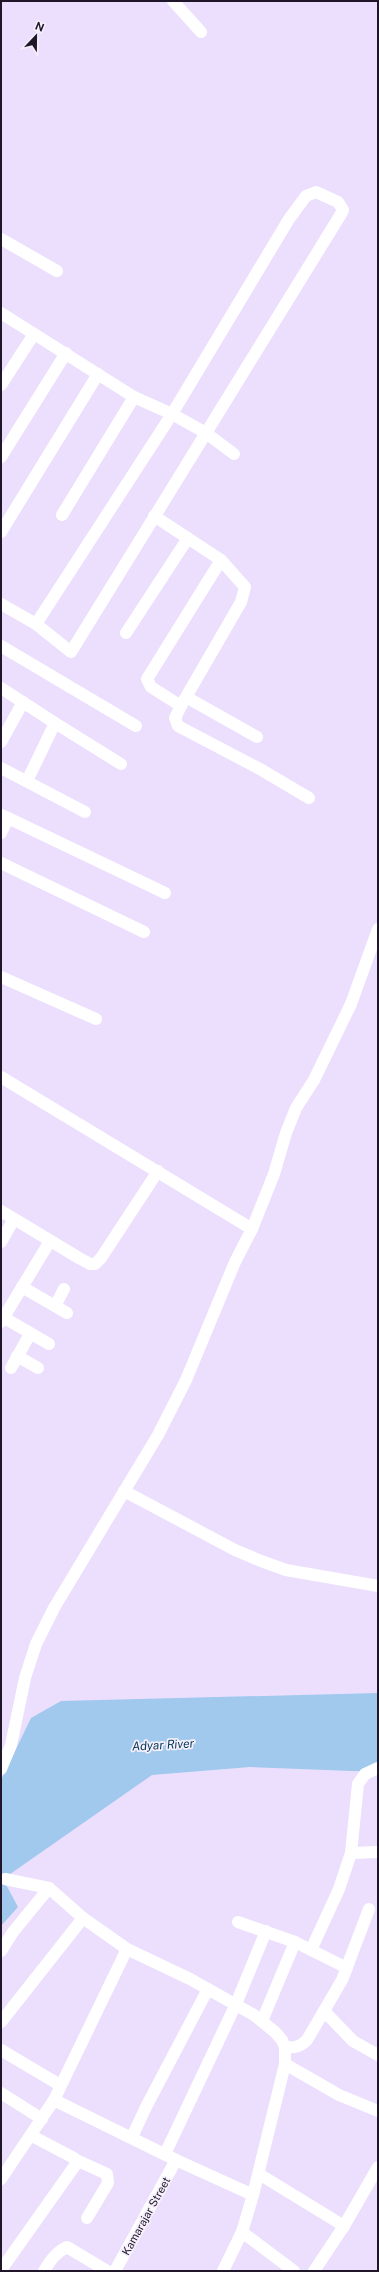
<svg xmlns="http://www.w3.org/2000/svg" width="379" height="2272" font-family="'Public Sans',sans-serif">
<rect width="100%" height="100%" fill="#ecdffe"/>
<!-- water -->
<polygon fill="#a0c9ed" points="378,1693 378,1772 250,1767 152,1775 3,1879 18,1907 1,1926 1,1780 31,1718 61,1701"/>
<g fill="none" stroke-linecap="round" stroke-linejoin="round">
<!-- minor -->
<g stroke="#fff" stroke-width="12">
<polyline points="173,1 201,32"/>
<polyline points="1,239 57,271"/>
<polyline points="1,313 134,397 172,414 206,433 71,652 36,624 1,604"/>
<polyline points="1,385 34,334"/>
<polyline points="1,457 66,353"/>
<polyline points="62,515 134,397"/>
<polyline points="154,516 221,560 245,587 241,602 186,697 257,737"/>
<polyline points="1,532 98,374"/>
<polyline points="36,624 172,414 289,219 306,196 316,192 338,202 343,210 341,214 206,433 234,454"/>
<polyline points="126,633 188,538"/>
<polyline points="1,646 136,726"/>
<polyline points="1,688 55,723"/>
<polyline points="184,700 175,718 178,726 260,769 309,798"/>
<polyline points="181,706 151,687 147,679 221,560"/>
<polyline points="1,742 23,702"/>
<polyline points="1,768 85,812"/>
<polyline points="27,781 55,723 121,764"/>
<polyline points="8,818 165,893"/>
<polyline points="1,833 8,818 2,815"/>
<polyline points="1,863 144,932"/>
<polyline points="1,977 96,1019"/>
<polyline points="1,1077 252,1229"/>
<polyline points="1,1211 79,1258 90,1264 95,1264 101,1258 158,1171"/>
<polyline points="1,1242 14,1219"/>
<polyline points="22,1287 67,1313"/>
<polyline points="55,1306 64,1289"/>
<polyline points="1,1316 49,1344"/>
<polyline points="1,1322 50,1241"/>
<polyline points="17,1356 38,1368"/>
<polyline points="11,1368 30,1334"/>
<polyline points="124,1491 235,1550 261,1561 286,1570 378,1586"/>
<polyline points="1,1769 11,1745 25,1678 36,1644 54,1608 158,1435 186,1380 235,1262 252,1229 274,1174 286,1133 296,1108 314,1080 351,1004 378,929"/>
<polyline points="351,1853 378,1852"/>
<polyline points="5,1879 49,1888 83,1918 127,1949 190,1979 254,2015 275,2032 282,2040 285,2047 285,2064 253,2195 242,2232 223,2271"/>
<polyline points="238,1922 295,1942 347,1968"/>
<polyline points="311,1950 339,1889 351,1853 358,1784 365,1774 378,1768"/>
<polyline points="1,1951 13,1932 49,1888"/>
<polyline points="324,2011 353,2041 378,2055"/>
<polyline points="262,2021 295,1942"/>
<polyline points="1,2022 83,1918"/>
<path d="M285 2047C295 2048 300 2047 307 2040L342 1980 369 1909"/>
<polyline points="1,2050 60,2085"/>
<polyline points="285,2064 339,2095 378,2111"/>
<polyline points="1,2093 42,2119"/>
<polyline points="54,2100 176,2160 253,2195"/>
<polyline points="132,2137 146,2107 208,1989"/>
<polyline points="165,2154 236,2004 266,1931"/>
<polyline points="76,2160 107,2174 108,2183 87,2218"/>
<polyline points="259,2174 344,2226"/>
<polyline points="1,2179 54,2100 127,1949"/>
<polyline points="242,2232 294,2271"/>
<polyline points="1,2270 76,2164 76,2160 74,2158 32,2136"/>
<path d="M44 2271C50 2261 56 2252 67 2247L107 2271"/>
<polyline points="115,2271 176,2160"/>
<polyline points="314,2271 344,2226 378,2167"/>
</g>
</g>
<g text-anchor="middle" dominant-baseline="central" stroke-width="3.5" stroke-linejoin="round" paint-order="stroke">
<!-- street labels -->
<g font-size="11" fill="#1f1729" stroke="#f5f0fb">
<text transform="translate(146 2216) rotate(-61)">Kamarajar Street</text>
</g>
<!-- water labels -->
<g font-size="12" font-style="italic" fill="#033759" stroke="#f5f0fb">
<text transform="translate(163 1745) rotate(-3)">Adyar River</text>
</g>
</g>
<!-- border -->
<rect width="379" height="2272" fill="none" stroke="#1f1729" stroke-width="4"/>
<!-- north arrow -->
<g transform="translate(36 36) rotate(22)" stroke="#f5f0fb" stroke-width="3" paint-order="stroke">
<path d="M0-3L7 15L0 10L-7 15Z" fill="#1f1729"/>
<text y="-6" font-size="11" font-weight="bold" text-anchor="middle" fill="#1f1729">N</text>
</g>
</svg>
